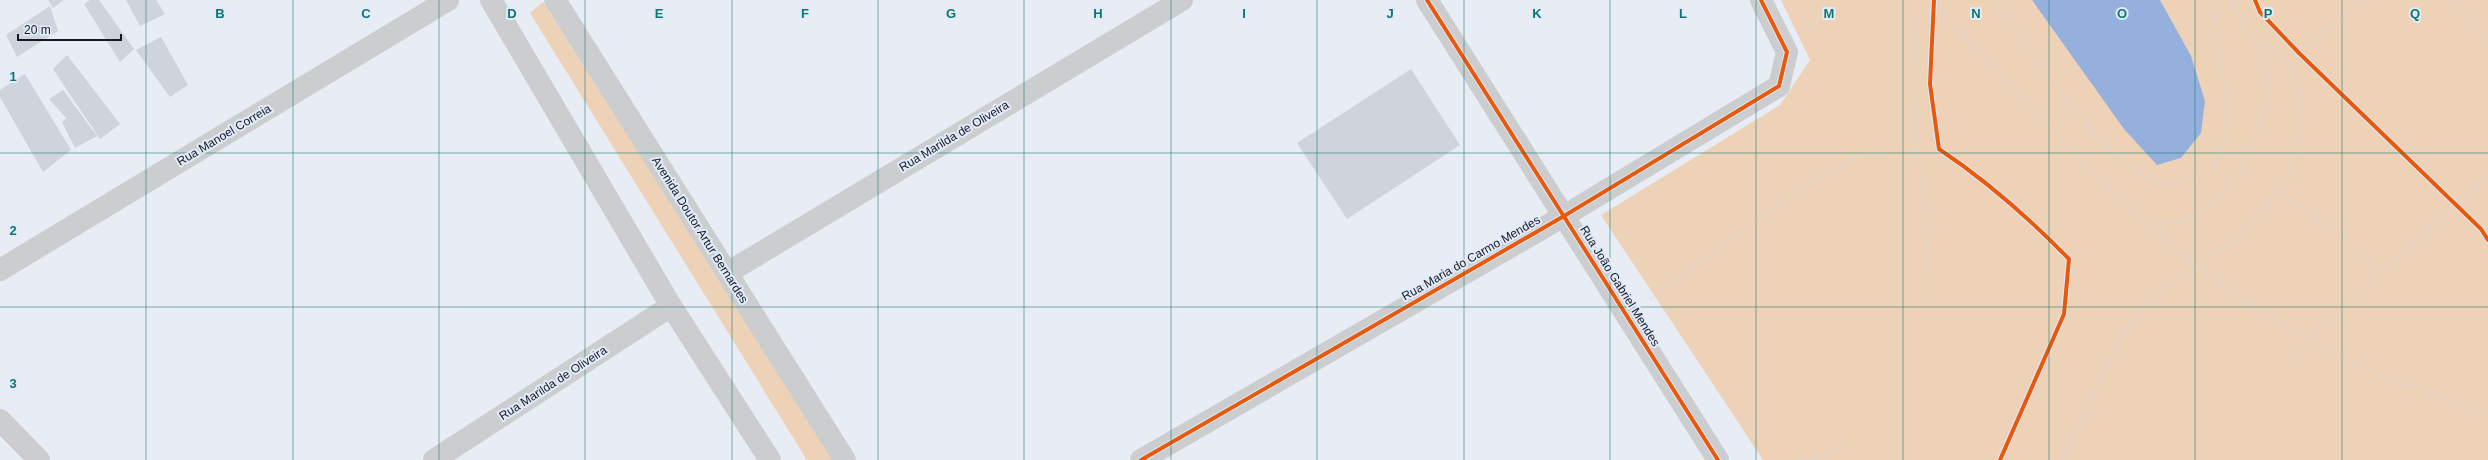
<svg xmlns="http://www.w3.org/2000/svg" width="2488" height="460" font-family="Arial,sans-serif">
<rect width="100%" height="100%" fill="#e8ecf4"/>
<!-- green -->
<g fill="#eed2b8">
<polygon points="1781,0 2488,0 2488,460 1763,460 1601,215 1780,105 1810,60"/>
<polygon points="543,2 834,460 807,460 530,13"/>
</g>
<!-- water -->
<polygon fill="#96b0de" points="2032,0 2160,0 2191,56 2205,101 2201,133 2181,158 2157,165 2124,129"/>
<!-- building -->
<g fill="#cfd3dc">
<polygon points="48,0 64,0 53,8"/>
<polygon points="90,0 99,0 134,49 120,62 84,4"/>
<polygon points="126,0 156,0 165,14 140,26"/>
<polygon points="50,6 58,31 17,57 6,35"/>
<polygon points="161,37 188,85 170,97 136,50"/>
<polygon points="67,55 120,124 100,139 53,69"/>
<polygon points="1411,69 1460,145 1347,219 1297,143"/>
<polygon points="25,74 71,150 43,172 0,97 0,90"/>
<polygon points="63,90 97,136 75,148 62,122 66,118 49,99"/>
</g>
<g fill="none" stroke-linecap="round" stroke-linejoin="round">
<!-- path -->
<g stroke="#d8d9db" stroke-width="2.5" stroke-dasharray="1 3" stroke-linecap="butt">
<polyline points="1931,0 2084,165 2172,246 2250,306 2352,363 2488,416"/>
<path d="M1997 0C2022 41 2118 185 2168 184 2186 184 2201 174 2215 165L2225 134V88L2212 0"/>
<polyline points="2454,0 2488,46"/>
<polyline points="1809,31 1820,17 1825,0"/>
<polyline points="2260,41 2288,62"/>
<polyline points="2279,192 2328,226 2382,273"/>
<polyline points="2153,228 2200,215 2242,172 2271,91 2259,41 2229,0"/>
<polyline points="1650,299 1802,187 1858,157 1898,148 1918,151"/>
<polyline points="1926,300 1928,252 1918,151 1915,17 1935,5"/>
<polyline points="2294,362 2299,350 2310,339 2488,176"/>
<path d="M1796 460C1816 459 1831 456 1845 441"/>
<polyline points="2063,460 2121,336 2150,299 2182,275 2243,235 2288,180 2301,136 2299,82 2288,62 2362,0"/>
</g>
<!-- minor -->
<g stroke="#cbcdcf" stroke-width="22">
<polyline points="1427,0 1718,460"/>
<polyline points="0,270 448,0"/>
<polyline points="727,273 1182,0"/>
<polyline points="434,460 671,306"/>
<polyline points="1141,460 1564,216 1779,86 1787,52 1761,0"/>
</g>
<!-- secondary -->
<g stroke="#cbcdcf" stroke-width="22">
<polyline points="491,0 671,306 770,460"/>
<polyline points="555,0 845,460"/>
<polyline points="0,420 39,460"/>
</g>
<defs>
<g id="cycleway">
<polyline points="1427,0 1718,460"/>
<path d="M1934 0 1930 84 1939 149C1987 181 2029 218 2069 259L2064 314 2000 460"/>
<polyline points="2255,0 2260,12 2299,53 2481,229 2488,240"/>
<polyline points="1141,460 1564,216 1779,86 1787,52 1761,0"/>
</g>
</defs>
<!-- cycleway casing -->
<use href="#cycleway" stroke="#e2ebfa" stroke-width="6"/>
<!-- cycleway -->
<use href="#cycleway" stroke="#e8590c" stroke-width="4"/>
</g>
<!-- grid -->
<path fill="none" stroke="#0f766e" stroke-width="1" stroke-opacity="0.55" d="M146 0V460M293 0V460M439 0V460M585 0V460M732 0V460M878 0V460M1024 0V460M1171 0V460M1317 0V460M1464 0V460M1610 0V460M1756 0V460M1903 0V460M2049 0V460M2195 0V460M2342 0V460M0 153H2488M0 307H2488"/>
<g text-anchor="middle" dominant-baseline="central" stroke-width="4" stroke-linejoin="round" paint-order="stroke">
<!-- street labels -->
<g font-size="12" fill="#141922" stroke="#e2ebfa">
<text transform="translate(224 135) rotate(-31)">Rua Manoel Correia</text>
<text transform="translate(954 136) rotate(-31)">Rua Marilda de Oliveira</text>
<text transform="translate(700 230) rotate(58)">Avenida Doutor Artur Bernardes</text>
<text transform="translate(1471 258) rotate(-30)">Rua Maria do Carmo Mendes</text>
<text transform="translate(1620 286) rotate(58)">Rua João Gabriel Mendes</text>
<text transform="translate(553 383) rotate(-33)">Rua Marilda de Oliveira</text>
</g>
</g>
<g font-size="13" text-anchor="middle" font-weight="bold" fill="#0f766e" stroke="#e2ebfa" stroke-width="4" stroke-linejoin="round" paint-order="stroke">
<text x="220" y="18">B</text>
<text x="366" y="18">C</text>
<text x="512" y="18">D</text>
<text x="659" y="18">E</text>
<text x="805" y="18">F</text>
<text x="951" y="18">G</text>
<text x="1098" y="18">H</text>
<text x="1244" y="18">I</text>
<text x="1390" y="18">J</text>
<text x="1537" y="18">K</text>
<text x="1683" y="18">L</text>
<text x="1829" y="18">M</text>
<text x="1976" y="18">N</text>
<text x="2122" y="18">O</text>
<text x="2268" y="18">P</text>
<text x="2415" y="18">Q</text>
<text x="13" y="81">1</text>
<text x="13" y="235">2</text>
<text x="13" y="388">3</text>
</g>
<!-- scale -->
<path d="M18 34v6h103v-6" fill="none" stroke="#141922" stroke-width="2"/>
<text x="24" y="34" font-size="12" fill="#141922" stroke="#e2ebfa" stroke-width="3" paint-order="stroke">20 m</text>
</svg>
